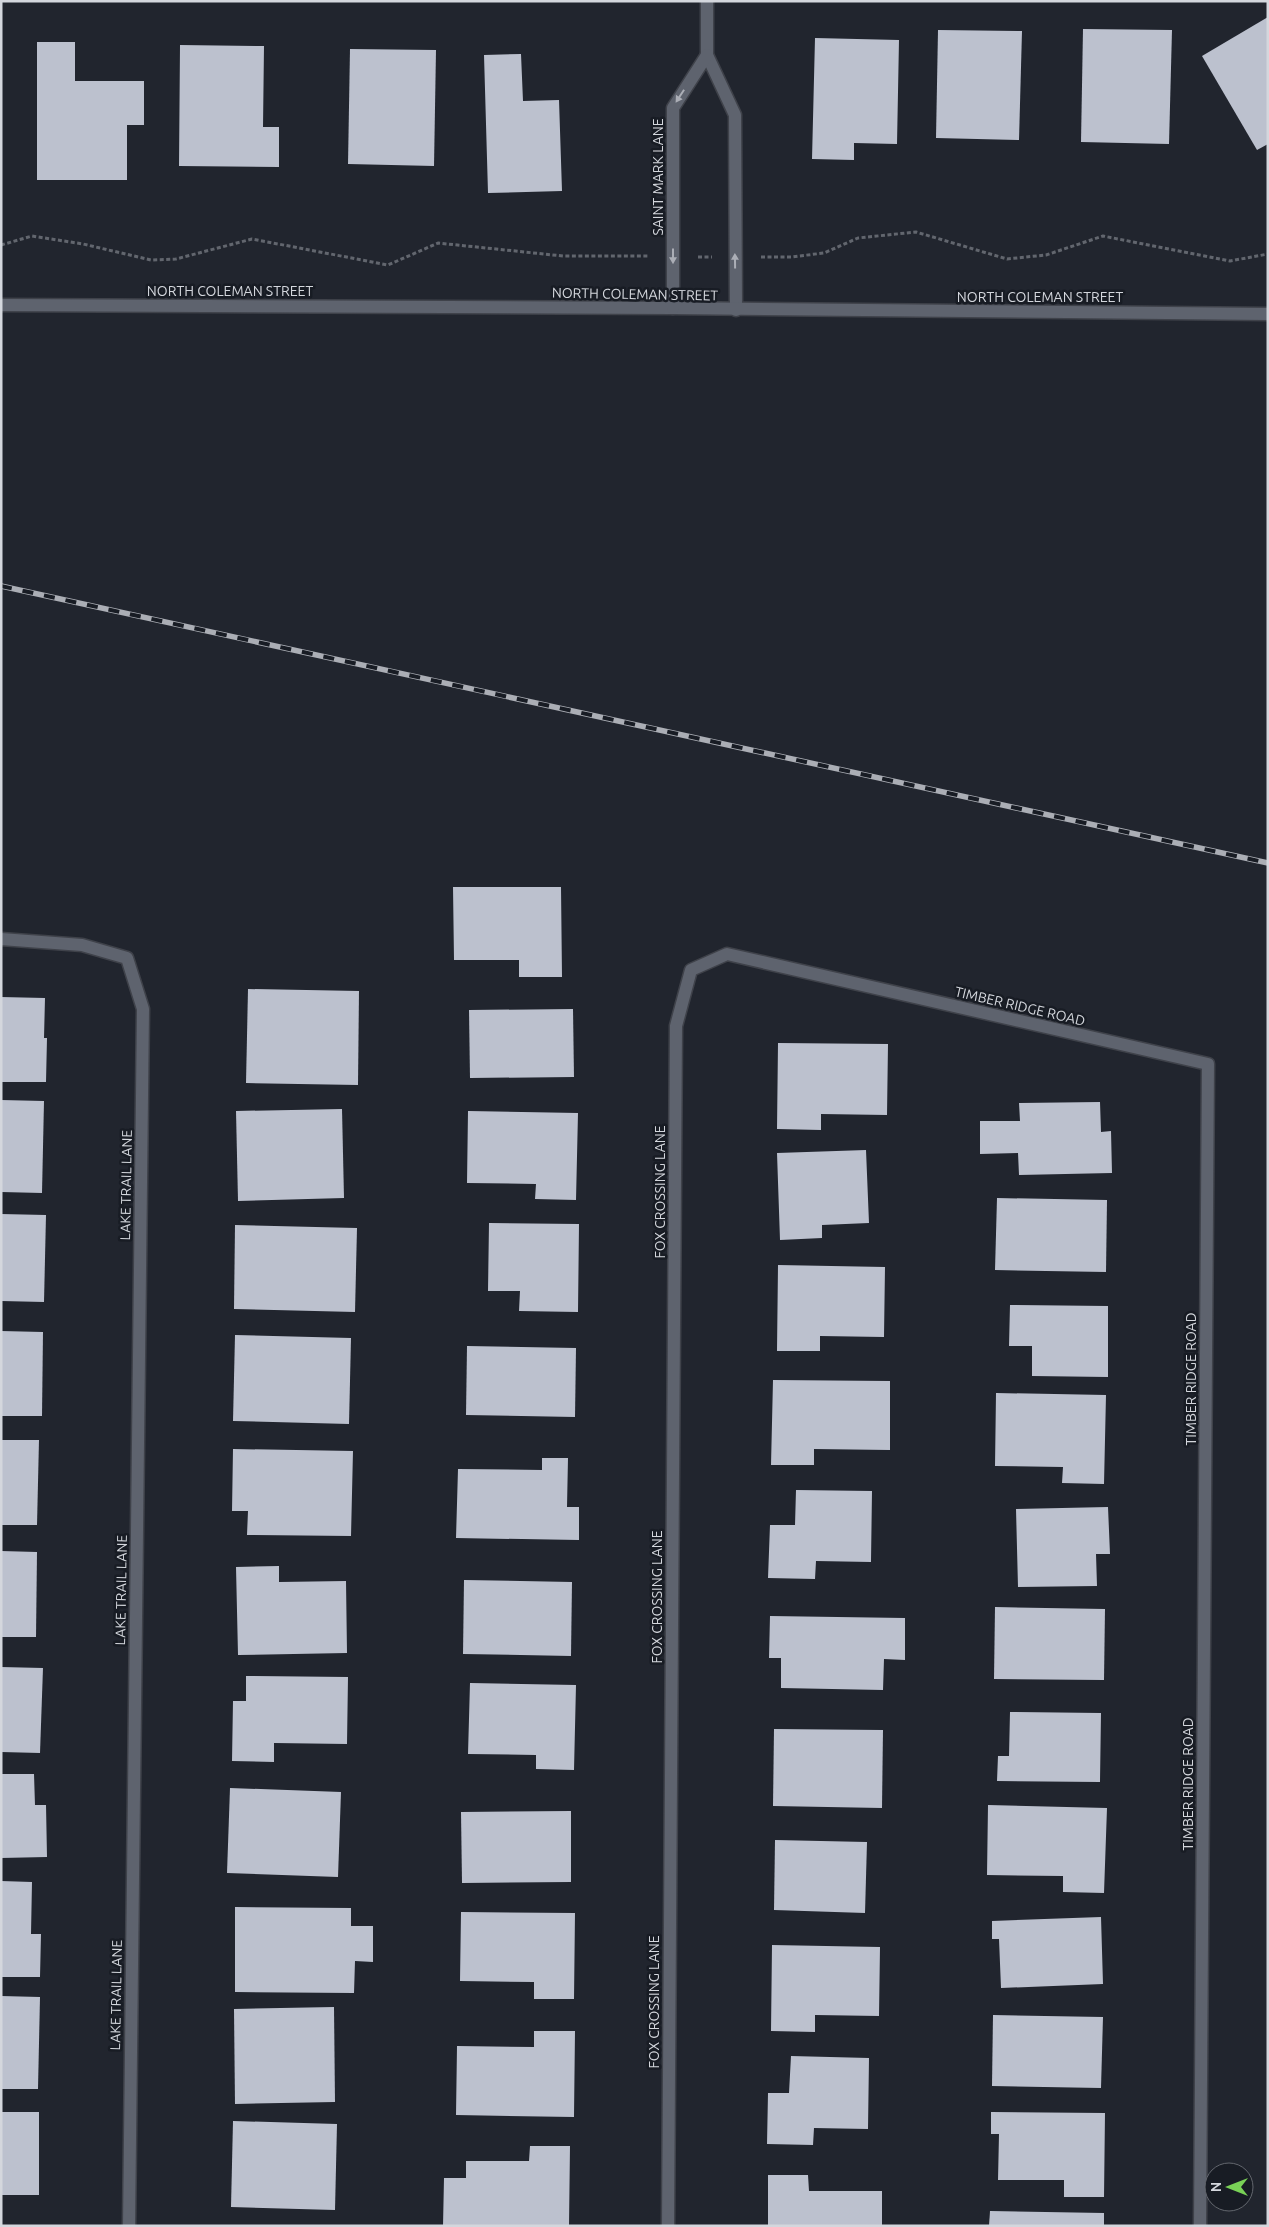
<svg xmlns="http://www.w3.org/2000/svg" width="1269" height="2227" font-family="Ubuntu,sans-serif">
<rect width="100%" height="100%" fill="#21252e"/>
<!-- building -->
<g fill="#bcc1ce">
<polygon points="1268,17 1268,144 1257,150 1202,56"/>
<polygon points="1083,29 1172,30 1169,144 1081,142"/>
<polygon points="938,30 1022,31 1019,140 936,138"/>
<polygon points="815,38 899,40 897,144 854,143 854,160 812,159"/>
<polygon points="37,42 75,42 75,81 144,81 144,125 127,125 127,180 37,180"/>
<polygon points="180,45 264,46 263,127 279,127 279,167 179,166"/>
<polygon points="350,49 436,50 434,166 348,164"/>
<polygon points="521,54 523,101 559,100 562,191 488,193 484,55"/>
<polygon points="453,887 561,887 562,977 519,977 519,960 454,960"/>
<polygon points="248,989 359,991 358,1085 246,1083"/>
<polygon points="1,997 45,998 44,1038 47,1038 46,1082 1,1082"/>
<polygon points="573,1009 574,1077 470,1078 469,1010"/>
<polygon points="778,1043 888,1044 887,1115 821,1114 821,1130 777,1129"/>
<polygon points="1,1100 44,1101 42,1193 1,1192"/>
<polygon points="1100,1102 1101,1132 1111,1131 1112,1173 1019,1175 1018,1153 980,1154 980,1121 1020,1121 1019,1103"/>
<polygon points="342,1109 344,1198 238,1201 236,1111"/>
<polygon points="468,1111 578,1113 576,1200 535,1199 536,1184 467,1183"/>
<polygon points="866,1150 869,1223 822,1225 822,1238 780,1240 777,1153"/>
<polygon points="997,1198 1107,1200 1106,1272 995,1270"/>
<polygon points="1,1214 46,1215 44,1302 1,1301"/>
<polygon points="489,1223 579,1224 578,1312 519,1311 520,1291 488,1291"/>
<polygon points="235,1225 357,1228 355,1312 234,1309"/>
<polygon points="778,1265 885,1267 884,1337 820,1336 820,1351 777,1351"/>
<polygon points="1010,1305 1108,1306 1108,1377 1032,1376 1032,1346 1009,1346"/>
<polygon points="1,1331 43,1332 42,1416 1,1416"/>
<polygon points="235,1335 351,1338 349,1424 233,1421"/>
<polygon points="467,1346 576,1348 575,1417 466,1415"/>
<polygon points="773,1380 890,1381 890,1450 814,1449 814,1465 771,1465"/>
<polygon points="996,1393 1106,1395 1104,1484 1062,1483 1063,1467 995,1466"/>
<polygon points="1,1440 39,1440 37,1525 1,1525"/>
<polygon points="233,1449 353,1451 351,1536 247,1535 248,1511 232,1511"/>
<polygon points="542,1458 568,1458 567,1507 579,1507 579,1540 456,1538 458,1469 542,1470"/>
<polygon points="796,1490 872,1491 871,1562 816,1561 815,1579 768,1578 770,1525 795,1525"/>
<polygon points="1108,1507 1110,1554 1096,1554 1097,1586 1018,1587 1016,1509"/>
<polygon points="1,1551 37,1552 36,1637 1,1637"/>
<polygon points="279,1566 279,1582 346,1581 347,1653 238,1655 236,1567"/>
<polygon points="464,1580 572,1582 571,1656 463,1654"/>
<polygon points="995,1607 1105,1609 1104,1680 994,1679"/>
<polygon points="770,1616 905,1618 905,1660 884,1659 883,1690 781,1688 781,1658 769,1658"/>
<polygon points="1,1667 43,1668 40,1753 1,1752"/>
<polygon points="246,1676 348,1677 347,1744 274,1743 274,1762 232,1761 233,1701 246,1701"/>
<polygon points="470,1683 576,1685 574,1770 536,1769 536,1755 468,1754"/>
<polygon points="1010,1712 1101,1713 1100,1782 997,1781 998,1756 1009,1756"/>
<polygon points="774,1729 883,1730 882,1808 773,1806"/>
<polygon points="1,1774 34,1774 35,1805 46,1805 47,1857 1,1858"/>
<polygon points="230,1788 341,1792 338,1877 227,1873"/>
<polygon points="988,1805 1107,1808 1104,1893 1063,1892 1063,1876 987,1875"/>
<polygon points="571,1811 571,1882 462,1883 461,1812"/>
<polygon points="775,1840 867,1842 865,1913 774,1910"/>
<polygon points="1,1881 32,1882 31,1934 41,1934 40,1977 1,1977"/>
<polygon points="235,1907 351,1908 351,1926 373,1926 373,1962 355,1961 354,1993 235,1992"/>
<polygon points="461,1912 575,1913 574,1999 534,1999 534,1982 460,1981"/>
<polygon points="1101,1917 1103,1984 1001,1988 999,1939 992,1939 992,1921"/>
<polygon points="772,1945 880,1947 879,2016 815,2015 815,2032 771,2031"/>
<polygon points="1,1996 40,1997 38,2089 1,2089"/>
<polygon points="334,2007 335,2102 235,2104 234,2009"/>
<polygon points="993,2015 1103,2017 1101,2088 992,2086"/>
<polygon points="534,2031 575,2031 574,2117 456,2115 457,2046 534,2047"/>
<polygon points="791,2056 869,2058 868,2129 814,2128 813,2145 767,2144 768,2093 789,2093"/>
<rect x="1" y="2112" width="38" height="83"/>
<polygon points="991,2112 1105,2113 1104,2197 1064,2197 1064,2180 998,2180 999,2134 991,2134"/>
<polygon points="233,2121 337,2124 335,2210 231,2207"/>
<polygon points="530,2146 570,2146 569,2226 443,2226 444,2178 466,2178 466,2161 529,2161"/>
<polygon points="768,2175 808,2175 809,2191 882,2191 882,2226 768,2226"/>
<polygon points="990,2211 1104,2213 1104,2226 989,2226"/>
</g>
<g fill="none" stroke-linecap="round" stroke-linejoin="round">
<defs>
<g id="minor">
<polyline points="707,1 707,55 735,115 736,310"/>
<polyline points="1,305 673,308 1268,314"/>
<polyline points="673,308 673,108 707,55"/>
<polyline points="1,939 82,945 127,958 143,1009 129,2226"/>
<polyline points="668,2226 676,1026 691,970 727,954 1208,1064 1200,2226"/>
</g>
</defs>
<!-- minor casing -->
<use href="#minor" stroke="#3f424a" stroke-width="15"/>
<!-- path -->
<g stroke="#62666e" stroke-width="3" stroke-dasharray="4 2.5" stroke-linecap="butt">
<polyline points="1,245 32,236 83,244 151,260 176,259 252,239 388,265 438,243 563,256 649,256"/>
<polyline points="698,257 712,257"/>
<polyline points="761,257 791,257 824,253 858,238 916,232 1007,259 1046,255 1103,236 1230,261 1268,254"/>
</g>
<!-- minor -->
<use href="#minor" stroke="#5e636e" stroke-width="12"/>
<defs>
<polyline id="rail" points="1,586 1268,863"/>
</defs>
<!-- rail casing -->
<use href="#rail" stroke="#abaeb5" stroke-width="5.5"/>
<!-- rail -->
<use href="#rail" stroke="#181c24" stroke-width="4" stroke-dasharray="11" stroke-linecap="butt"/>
</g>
<!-- one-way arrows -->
<defs><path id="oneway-solid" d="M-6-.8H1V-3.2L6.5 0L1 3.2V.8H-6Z" transform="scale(1.25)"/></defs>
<g fill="#abaeb6">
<use href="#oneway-solid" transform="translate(680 96) rotate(123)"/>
<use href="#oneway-solid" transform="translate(673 256) rotate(90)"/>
<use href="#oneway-solid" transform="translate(735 261) rotate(-91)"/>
</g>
<g text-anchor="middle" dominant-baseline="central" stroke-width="5" stroke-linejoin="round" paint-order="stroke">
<!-- street labels -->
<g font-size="14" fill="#d4d7dd" stroke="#181c24">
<text transform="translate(658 177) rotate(-90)">SAINT MARK LANE</text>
<text x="230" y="291">NORTH COLEMAN STREET</text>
<text transform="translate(635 294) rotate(1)">NORTH COLEMAN STREET</text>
<text x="1040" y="297">NORTH COLEMAN STREET</text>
<text transform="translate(1020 1006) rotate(13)">TIMBER RIDGE ROAD</text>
<text transform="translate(126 1185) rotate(-89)">LAKE TRAIL LANE</text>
<text transform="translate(660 1192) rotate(-90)">FOX CROSSING LANE</text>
<text transform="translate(1191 1379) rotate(-90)">TIMBER RIDGE ROAD</text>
<text transform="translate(121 1590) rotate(-89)">LAKE TRAIL LANE</text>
<text transform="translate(657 1597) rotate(-90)">FOX CROSSING LANE</text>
<text transform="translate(1188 1784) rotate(-90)">TIMBER RIDGE ROAD</text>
<text transform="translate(116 1995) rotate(-89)">LAKE TRAIL LANE</text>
<text transform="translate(654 2002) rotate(-90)">FOX CROSSING LANE</text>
</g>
</g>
<!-- border -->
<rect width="1269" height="2227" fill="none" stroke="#d4d7dd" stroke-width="5"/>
<!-- north arrow -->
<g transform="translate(1229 2187) rotate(270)"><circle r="24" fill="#181c24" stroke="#63676e"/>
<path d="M0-4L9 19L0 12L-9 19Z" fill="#79d157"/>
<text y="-8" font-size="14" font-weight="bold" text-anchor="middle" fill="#d4d7dd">N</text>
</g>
</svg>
